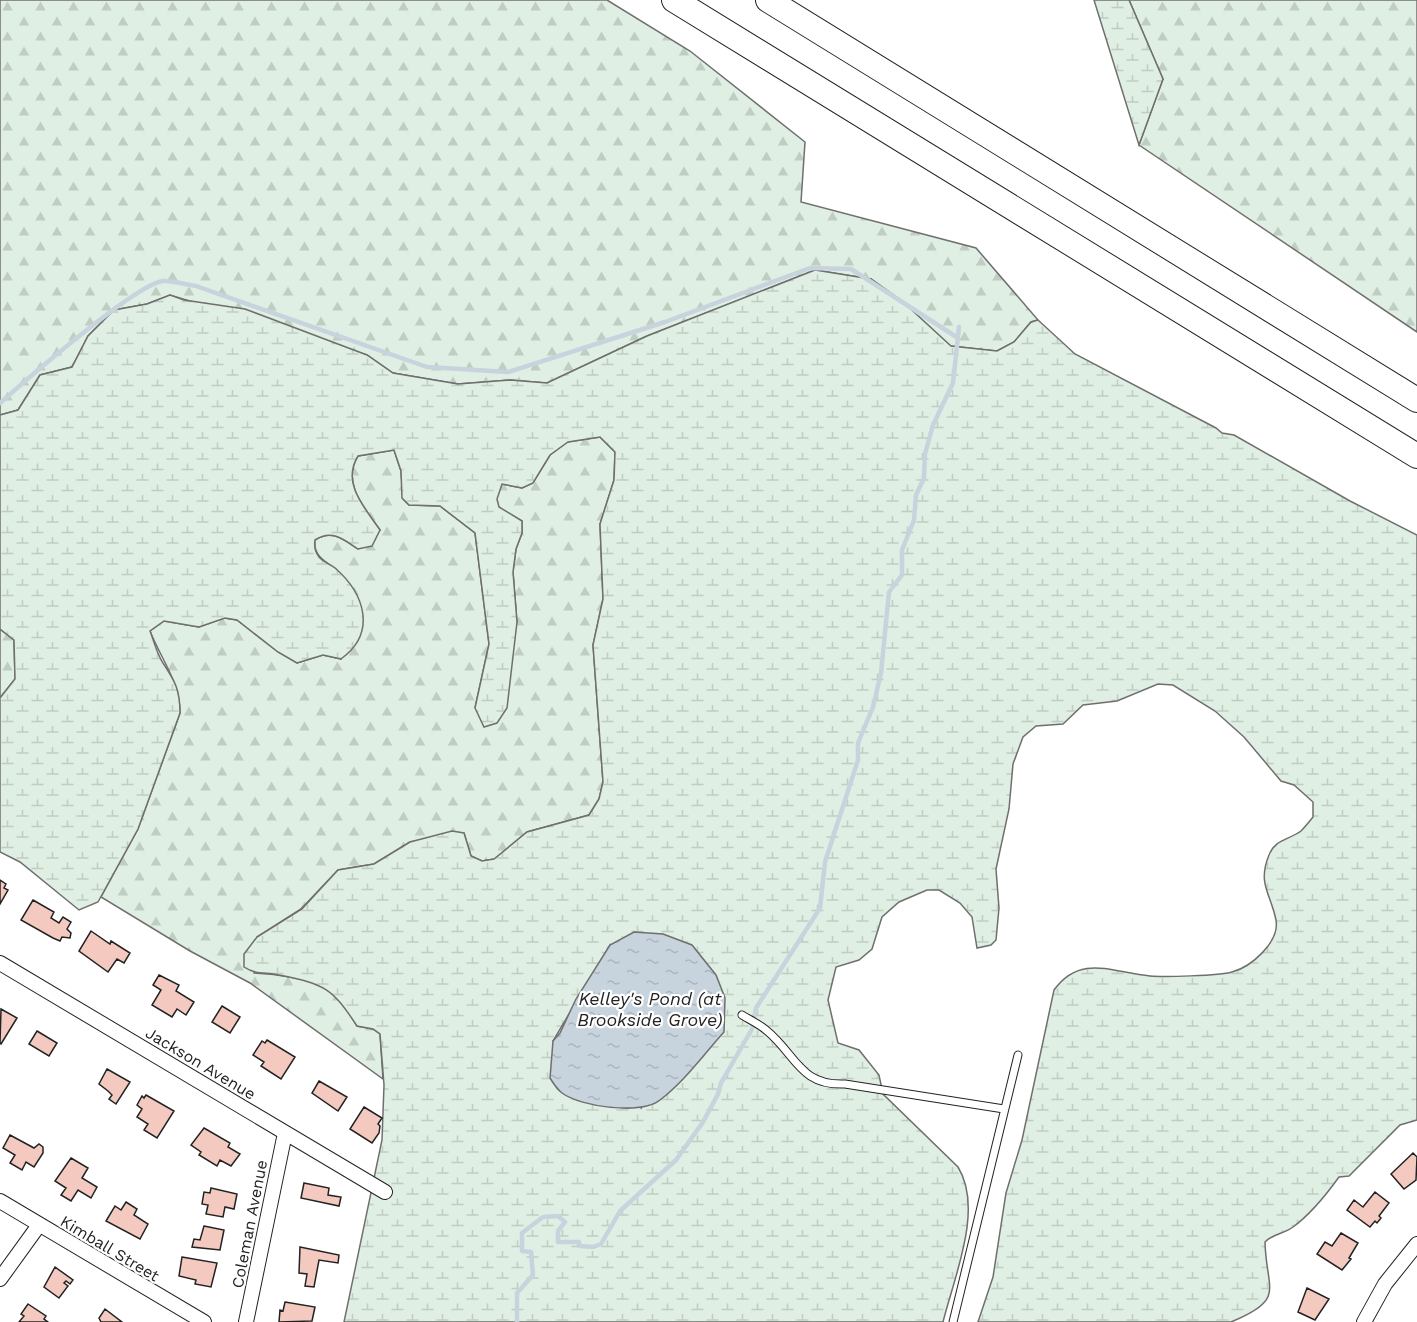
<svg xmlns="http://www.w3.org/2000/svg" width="1417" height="1322" font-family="'Work Sans',sans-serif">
<defs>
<pattern id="forest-firs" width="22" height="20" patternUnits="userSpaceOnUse" patternTransform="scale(1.5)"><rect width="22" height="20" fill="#e0efe3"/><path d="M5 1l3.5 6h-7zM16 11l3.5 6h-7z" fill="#c0cdc2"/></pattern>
<pattern id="wetland-marsh" width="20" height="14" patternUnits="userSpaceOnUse" patternTransform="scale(1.5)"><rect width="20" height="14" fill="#e0efe3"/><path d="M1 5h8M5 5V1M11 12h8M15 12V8" fill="none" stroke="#c0cdc2"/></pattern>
<pattern id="water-ripples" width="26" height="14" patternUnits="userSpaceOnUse" patternTransform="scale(1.5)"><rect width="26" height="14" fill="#c7d3dd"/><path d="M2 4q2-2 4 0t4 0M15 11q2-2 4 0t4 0" fill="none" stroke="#abb5bd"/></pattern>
</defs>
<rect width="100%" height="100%" fill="#fff"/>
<!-- forest -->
<path fill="url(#forest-firs)" stroke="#6f6f6f" stroke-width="1.5" d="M0 0H607L690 51 805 142 801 202 976 248 1038 320 1031 322 1014 342 997 351 950 346 902 301 871 279 815 270 647 336 547 383 510 380 458 384 393 373 367 355 170 295 147 304 114 310 88 336 72 367 40 375 18 410 0 415Z
M1129 0H1417V332L1139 145 1163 79Z
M600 437 615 452 614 480 600 524 603 599 593 645 603 782 599 799 589 815 527 832 495 859 482 861 471 856 464 833 410 842 374 864 338 870 301 909 257 937 254 973C274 974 310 978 328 989 341 996 349 1014 357 1026L373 1029 380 1034 383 1079 250 983 190 951 101 897 138 829 180 713C180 682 161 659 150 631L164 621 199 627 224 618 237 620 278 652 297 663 323 655 341 659 336 569C324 561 313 555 315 540 332 529 343 539 358 549L380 530C365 508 341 483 358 456L394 450 401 471 403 499 409 505 440 506 475 533 489 644 475 708 517 622 513 572 516 549 522 533V521L499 508 496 499 502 484 522 488 533 483 550 455 567 442Z
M0 629 14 640 15 679 0 698Z"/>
<!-- wetland -->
<path fill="url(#wetland-marsh)" stroke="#6f6f6f" stroke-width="1.5" fill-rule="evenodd" d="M1094 0H1129L1163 79 1139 145Z
M815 270 871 279 902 301 951 346 997 351 1014 342 1031 322 1038 320 1075 354 1216 428 1222 433 1234 435 1350 501 1417 535V1120L1400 1125 1349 1176 1339 1177C1326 1195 1311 1214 1293 1227 1284 1234 1274 1233 1265 1242 1266 1290 1287 1299 1231 1322H978L993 1277 1006 1193 1022 1140 1054 990C1081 953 1113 973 1150 976 1163 977 1219 976 1232 972 1251 967 1280 942 1276 920 1271 894 1257 884 1269 855 1275 839 1289 840 1301 831 1305 827 1309 822 1313 817V802L1294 785 1281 781 1244 737 1215 711 1173 685 1158 684 1117 701 1083 705 1063 724 1036 726 1023 737 1013 764 1009 809 996 869 999 908 996 940 991 945 977 948 972 917 960 903 939 890H927L899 902 882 917 872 949 859 960 836 967 828 1000 838 1043 859 1050 879 1075 883 1094 958 1167C984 1209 954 1277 943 1322H344L382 1140 384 1085 380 1034 373 1029 357 1026C332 988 325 984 279 975 266 972 256 975 244 967V954L257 937 302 909 338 870 374 864 410 842 452 831 464 833 471 856 482 861 494 859 527 832 589 815 599 799 603 782 593 645 603 599 600 524 614 480 615 452 600 437 568 442 550 455 533 483 522 488 502 484 497 499 499 507 522 521V533L516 549 513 572 517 622 507 708 497 723 484 727 475 708 489 644 475 533 440 506 409 505 402 498 401 471 394 450 358 456C341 483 365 508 380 530L372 546 358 549C343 539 332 529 315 540 314 546 315 552 319 557 323 562 330 564 335 568 365 594 377 633 341 659L323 655 297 663 278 652 237 620 225 618 199 627 164 621 150 631C154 641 157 654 163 663 175 681 180 690 180 713L138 829 98 902 79 910 20 862 0 852V698L15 679 14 640 0 629V415L18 410 40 375 72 367 88 336 114 310 147 304 170 295 184 300 245 309 367 355 393 373 458 384 510 380 547 383 647 336ZM610 945 641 1108 553 1041Z"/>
<!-- water -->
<path fill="url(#water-ripples)" stroke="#6f6f6f" stroke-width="1.5" d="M634 932 663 934 692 945 716 975 725 998 724 1032C704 1054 684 1082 660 1100 641 1115 581 1107 562 1093 557 1089 553 1083 550 1078L553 1041 560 1033 576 999 610 945Z"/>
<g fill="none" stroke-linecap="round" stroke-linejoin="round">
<!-- stream -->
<path stroke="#c7d3dd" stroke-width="4.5" d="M0 403C26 380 136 284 163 281 173 280 186 285 196 286L427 367 508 372 665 322 810 268 851 269 958 338
M517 1322V1293L533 1275 531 1252 522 1251V1233L543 1217 558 1216 565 1222 558 1231V1242H579L580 1246 593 1247 601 1244 620 1211 676 1160 703 1122 718 1094 721 1083 752 1029 756 1008 820 908 825 862 858 760V743L873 707 881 673 889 592 902 575V550L914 520 916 495 924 478 925 454 933 425 953 383 959 327"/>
</g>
<!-- building -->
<path fill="#f3c9c0" stroke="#222" stroke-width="1.5" d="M0 880 6 884 4 888 8 890 0 904Z
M33 900 54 912 51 918 59 923 63 917 71 922 67 929 71 933 70 938 62 937 60 941 53 938 21 920Z
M91 931 110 944 111 941 130 953 124 963 117 959 108 972 79 951Z
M159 975 179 985 176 991 194 1002 186 1015 177 1009 172 1017 152 1005 161 990 153 985Z
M222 1006 240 1017 230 1033 212 1022Z
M1 1009 17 1018 1 1044 0 1043Z
M37 1031 57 1043 49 1056 29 1044Z
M267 1040 295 1057 281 1079 261 1066 264 1062 253 1055 262 1041 265 1043Z
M107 1069 130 1082 116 1104 109 1099 112 1095 108 1091 99 1084Z
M319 1081 347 1097 338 1111 312 1093Z
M146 1095 174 1111 157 1138 144 1130 148 1124 137 1117 142 1109 137 1105 142 1096 144 1098Z
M364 1107 382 1118 378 1124 380 1126 379 1133 372 1143 350 1129Z
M204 1128 230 1143 228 1147 240 1154 231 1166 220 1160 217 1166 199 1155 201 1152 191 1145Z
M10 1135 34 1148 39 1144 43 1147V1153L34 1167 26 1162 22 1170 10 1163 15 1155 3 1148Z
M1413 1153 1417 1157 1416 1180 1404 1189 1391 1174Z
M71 1158 88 1168 82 1178 97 1187 91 1198 78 1190 71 1201 61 1195 66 1188 55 1181Z
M304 1183 329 1188 328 1195 341 1197 339 1206 301 1198Z
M211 1188 237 1194 234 1209 225 1207 223 1217 206 1214 208 1205 202 1204 204 1192 210 1193Z
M1375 1192 1389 1203 1379 1216 1381 1218 1377 1223 1375 1221 1370 1227 1347 1210 1354 1200 1363 1207Z
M126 1202 137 1209 134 1215 148 1224 140 1239 106 1221 115 1206 121 1210Z
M204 1226 224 1230 220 1250 192 1247 194 1239 200 1240Z
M1341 1233 1358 1243 1349 1258 1351 1259 1342 1270 1317 1254 1325 1242 1332 1246Z
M300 1247 339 1255 338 1263 319 1260 314 1287 305 1286 307 1274 299 1273Z
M182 1257 217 1263 211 1287 195 1284 196 1280 179 1276Z
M55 1267 73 1280 70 1284 66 1281 64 1283 68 1286 59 1298 44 1287Z
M1307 1288 1329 1299 1315 1320 1298 1312Z
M285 1302 315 1307 312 1321 279 1322 280 1310 283 1311Z
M28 1304 46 1316 44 1319 48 1322H19L24 1316 21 1314Z
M105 1309 122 1322H101L99 1318Z"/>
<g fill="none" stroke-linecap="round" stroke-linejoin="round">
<!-- lane casing -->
<g stroke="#222" stroke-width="9">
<path id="lane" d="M742 1015C750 1020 759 1024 766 1030 796 1054 799 1086 845 1084L1004 1109
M953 1322 1018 1055"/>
</g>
<!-- street casing -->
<g stroke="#222" stroke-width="16">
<path id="street" d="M0 963 385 1192
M0 1201 204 1322
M0 1279 39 1225
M246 1322 285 1133
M1364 1322 1385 1284 1417 1244"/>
</g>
<!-- highway casing -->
<g stroke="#222" stroke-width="26">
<path id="highway" d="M674 0 1417 456
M768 0 1417 400"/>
</g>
<!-- lane -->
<use href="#lane" stroke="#fff" stroke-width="7"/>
<!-- street -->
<use href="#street" stroke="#fff" stroke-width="14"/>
<!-- highway -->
<use href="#highway" stroke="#fff" stroke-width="24"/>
</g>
<g text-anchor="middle" stroke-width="4.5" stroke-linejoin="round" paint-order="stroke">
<!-- street labels -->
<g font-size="16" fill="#222" stroke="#fff">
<text transform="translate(201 1063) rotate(31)" y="6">Jackson Avenue</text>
<text transform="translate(249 1224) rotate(-79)" y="6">Coleman Avenue</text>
<text transform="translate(110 1248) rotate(31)" y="6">Kimball Street</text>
</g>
<!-- water labels -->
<g font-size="18" font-style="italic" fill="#222" stroke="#fff">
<text x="650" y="1005">Kelley's Pond (at<tspan x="650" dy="21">Brookside Grove)</tspan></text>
</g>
</g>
</svg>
